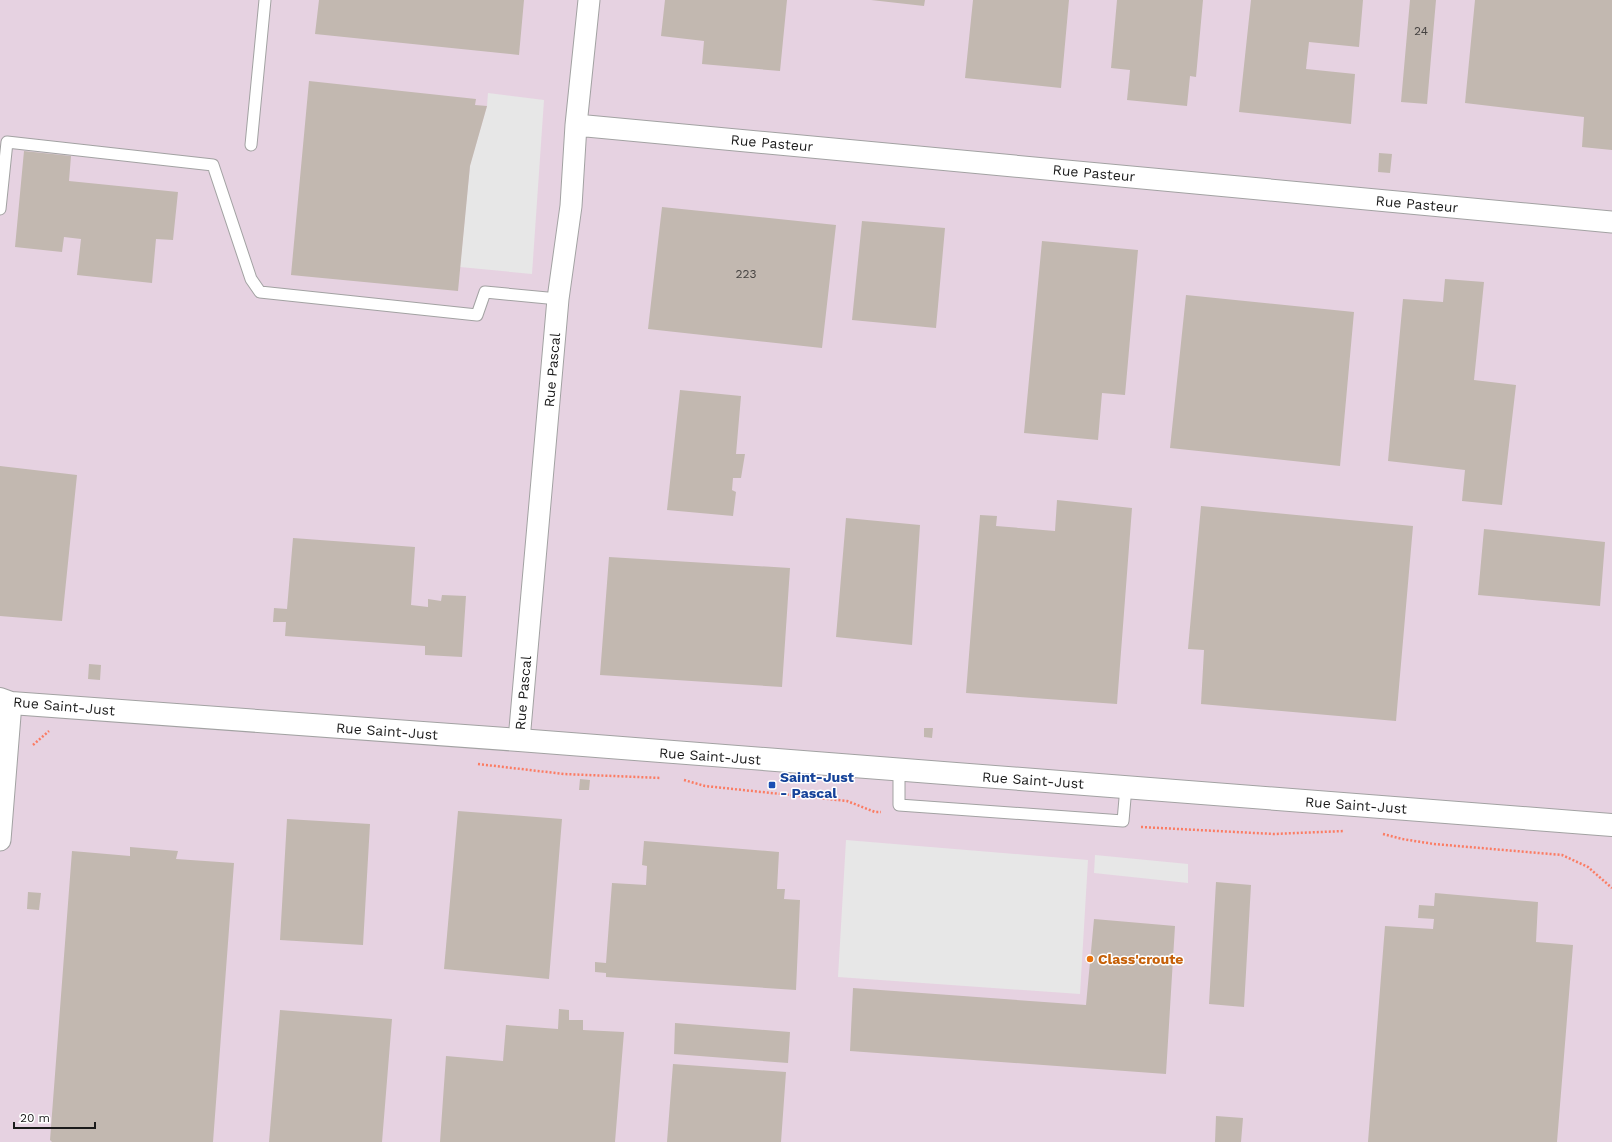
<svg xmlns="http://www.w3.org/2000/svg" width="1612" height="1142" font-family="'Work Sans',sans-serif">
<rect width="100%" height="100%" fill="#edeae0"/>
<!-- industrial -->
<path fill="#e6d2e1" d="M0 0H1612V1142H0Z"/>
<!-- parking -->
<path fill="#e7e7e7" d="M488 93 544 100 532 274 460 267 470 165 487 106Z
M846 840 1088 860 1080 994 838 977Z
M1095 855 1188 864V883L1094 873Z"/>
<!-- building -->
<path fill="#c2b8b0" d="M319 0H524L519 55 315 34Z
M665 0H787L780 71 702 64 704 41 661 36Z
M871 0H925L924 6Z
M973 0H1069L1061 88 965 78Z
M1117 0H1203L1196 77 1190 76 1187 106 1127 100 1130 70 1111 68Z
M1251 0H1363L1359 47 1309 42 1306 69 1355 74 1351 124 1239 112Z
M1410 0H1436L1427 104 1401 102Z
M1475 0H1612V150L1582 147 1584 117 1465 103Z
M309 81 476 99 475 105 487 106 470 166 458 291 291 275Z
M24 151 71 156 69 181 178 192 173 240 156 239 152 283 77 275 81 239 64 237 62 252 15 247Z
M1379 153 1392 154 1390 173 1378 172Z
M662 207 836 225 822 348 648 329Z
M862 221 945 228 936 328 852 320Z
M1042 241 1138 250 1125 395 1102 393 1098 440 1024 433Z
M1445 279 1484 282 1474 380 1516 385 1502 505 1462 501 1465 470 1388 461 1403 299 1443 302Z
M1186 295 1354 312 1340 466 1170 448Z
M680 390 741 396 736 454H745L741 478H733L732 490 736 492 733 516 667 510Z
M0 466 77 475 62 621 0 616Z
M1057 500 1132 508 1117 704 966 693 980 515 997 516 996 526 1055 531Z
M1201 506 1413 526 1396 721 1201 704 1204 650 1188 649Z
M846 518 920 525 912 645 836 637Z
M1484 529 1605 542 1600 606 1478 595Z
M293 538 415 547 411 605 428 607V599L441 601 442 595 466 596 462 657 425 655V646L285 636 286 622H273L274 608 287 609Z
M609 557 790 568 782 687 600 675Z
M89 664 101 665 100 680 88 679Z
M924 728H933L932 738 924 737Z
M580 779 590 780 589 790H579Z
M458 811 562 819 549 979 444 969Z
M287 819 370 824 363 945 280 940Z
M644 841 779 852 777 889H785L784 899 800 900 796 990 606 977V973L595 972V962L606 963 612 883 646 885 647 866 642 865Z
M130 847 178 851 176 859 234 863 213 1142H52L50 1140 72 851 130 856Z
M1216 882 1251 885 1244 1007 1209 1004Z
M28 892 41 893 39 910 27 909Z
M1435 893 1538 902 1536 942 1573 945 1557 1142H1368L1385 926 1433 929 1434 919 1418 918 1419 905 1434 906Z
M1094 919 1175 926 1166 1074 850 1051 853 988 1086 1005Z
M559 1009 569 1010V1020H583V1030L624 1032 615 1142H440L446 1056 503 1061 506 1025 558 1029Z
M280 1010 392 1019 382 1142H269Z
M675 1023 790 1032 788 1063 674 1054Z
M673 1064 786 1072 781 1142H667Z
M1216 1116 1243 1118 1241 1142H1215Z"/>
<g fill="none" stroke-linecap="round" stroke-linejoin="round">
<!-- service casing -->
<g stroke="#a2a2a2" stroke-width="13">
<path id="service" d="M251 145 265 0
M0 209 7 142 213 165 251 279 260 292 477 315 485 292 558 299
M899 770V805L1123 821 1126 787"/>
</g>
<!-- minor casing -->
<g stroke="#a2a2a2" stroke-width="23">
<path id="minor" d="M576 125 1612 222
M519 740 558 299 571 206 576 125 589 0
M0 840 11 703"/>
</g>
<!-- tertiary casing -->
<g stroke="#a2a2a2" stroke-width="24">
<path id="tertiary" d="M0 699 11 703 519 740 1612 825"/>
</g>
<!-- path -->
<path stroke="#fb7c63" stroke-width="2.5" stroke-dasharray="2 2" stroke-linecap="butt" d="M33 745 49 731
M478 764 564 774 661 778
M684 780 705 786 847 801 875 812H881
M1141 827 1274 834 1344 831
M1383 834 1402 839 1434 844 1562 855 1588 867 1612 888"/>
<!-- service -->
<use href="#service" stroke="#fff" stroke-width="11"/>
<!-- minor -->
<use href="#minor" stroke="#fff" stroke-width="21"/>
<!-- tertiary -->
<use href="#tertiary" stroke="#fff" stroke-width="22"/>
</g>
<!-- markers -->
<rect fill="#1a4fb4" stroke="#fff" stroke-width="1.5" x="768" y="781" width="8" height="8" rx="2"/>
<circle fill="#e8710a" stroke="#fff" stroke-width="1.5" cx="1090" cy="959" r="4"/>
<g text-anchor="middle" stroke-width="3" stroke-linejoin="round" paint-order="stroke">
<!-- number labels -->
<g font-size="12" fill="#454240">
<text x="1421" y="35">24</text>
<text x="746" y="278">223</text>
</g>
<!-- street labels -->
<g font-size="14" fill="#1b1b1b" stroke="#fff">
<text transform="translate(772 143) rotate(5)" y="5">Rue Pasteur</text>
<text transform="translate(1094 173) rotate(5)" y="5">Rue Pasteur</text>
<text transform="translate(1417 204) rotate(5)" y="5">Rue Pasteur</text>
<text transform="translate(552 370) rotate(-85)" y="5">Rue Pascal</text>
<text transform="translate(523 693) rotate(-85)" y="5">Rue Pascal</text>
<text transform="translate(64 706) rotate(5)" y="5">Rue Saint-Just</text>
<text transform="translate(387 731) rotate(4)" y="5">Rue Saint-Just</text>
<text transform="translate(710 756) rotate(4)" y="5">Rue Saint-Just</text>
<text transform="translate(1033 780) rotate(4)" y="5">Rue Saint-Just</text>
<text transform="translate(1356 805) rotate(4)" y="5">Rue Saint-Just</text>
</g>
<!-- transit labels -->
<g font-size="14" font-weight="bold" fill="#164399" stroke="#fff" text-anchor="start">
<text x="780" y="782">Saint-Just<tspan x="780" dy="16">- Pascal</tspan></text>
</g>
<!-- food labels -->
<g font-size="14" font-weight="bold" fill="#c56008" stroke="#fff" text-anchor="start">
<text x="1098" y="964">Class'croute</text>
</g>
</g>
<!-- scale -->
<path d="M14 1122v6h81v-6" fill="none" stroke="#1b1b1b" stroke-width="2"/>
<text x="20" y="1122" font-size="12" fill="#1b1b1b" stroke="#ffffff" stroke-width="3" paint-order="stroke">20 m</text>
</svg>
